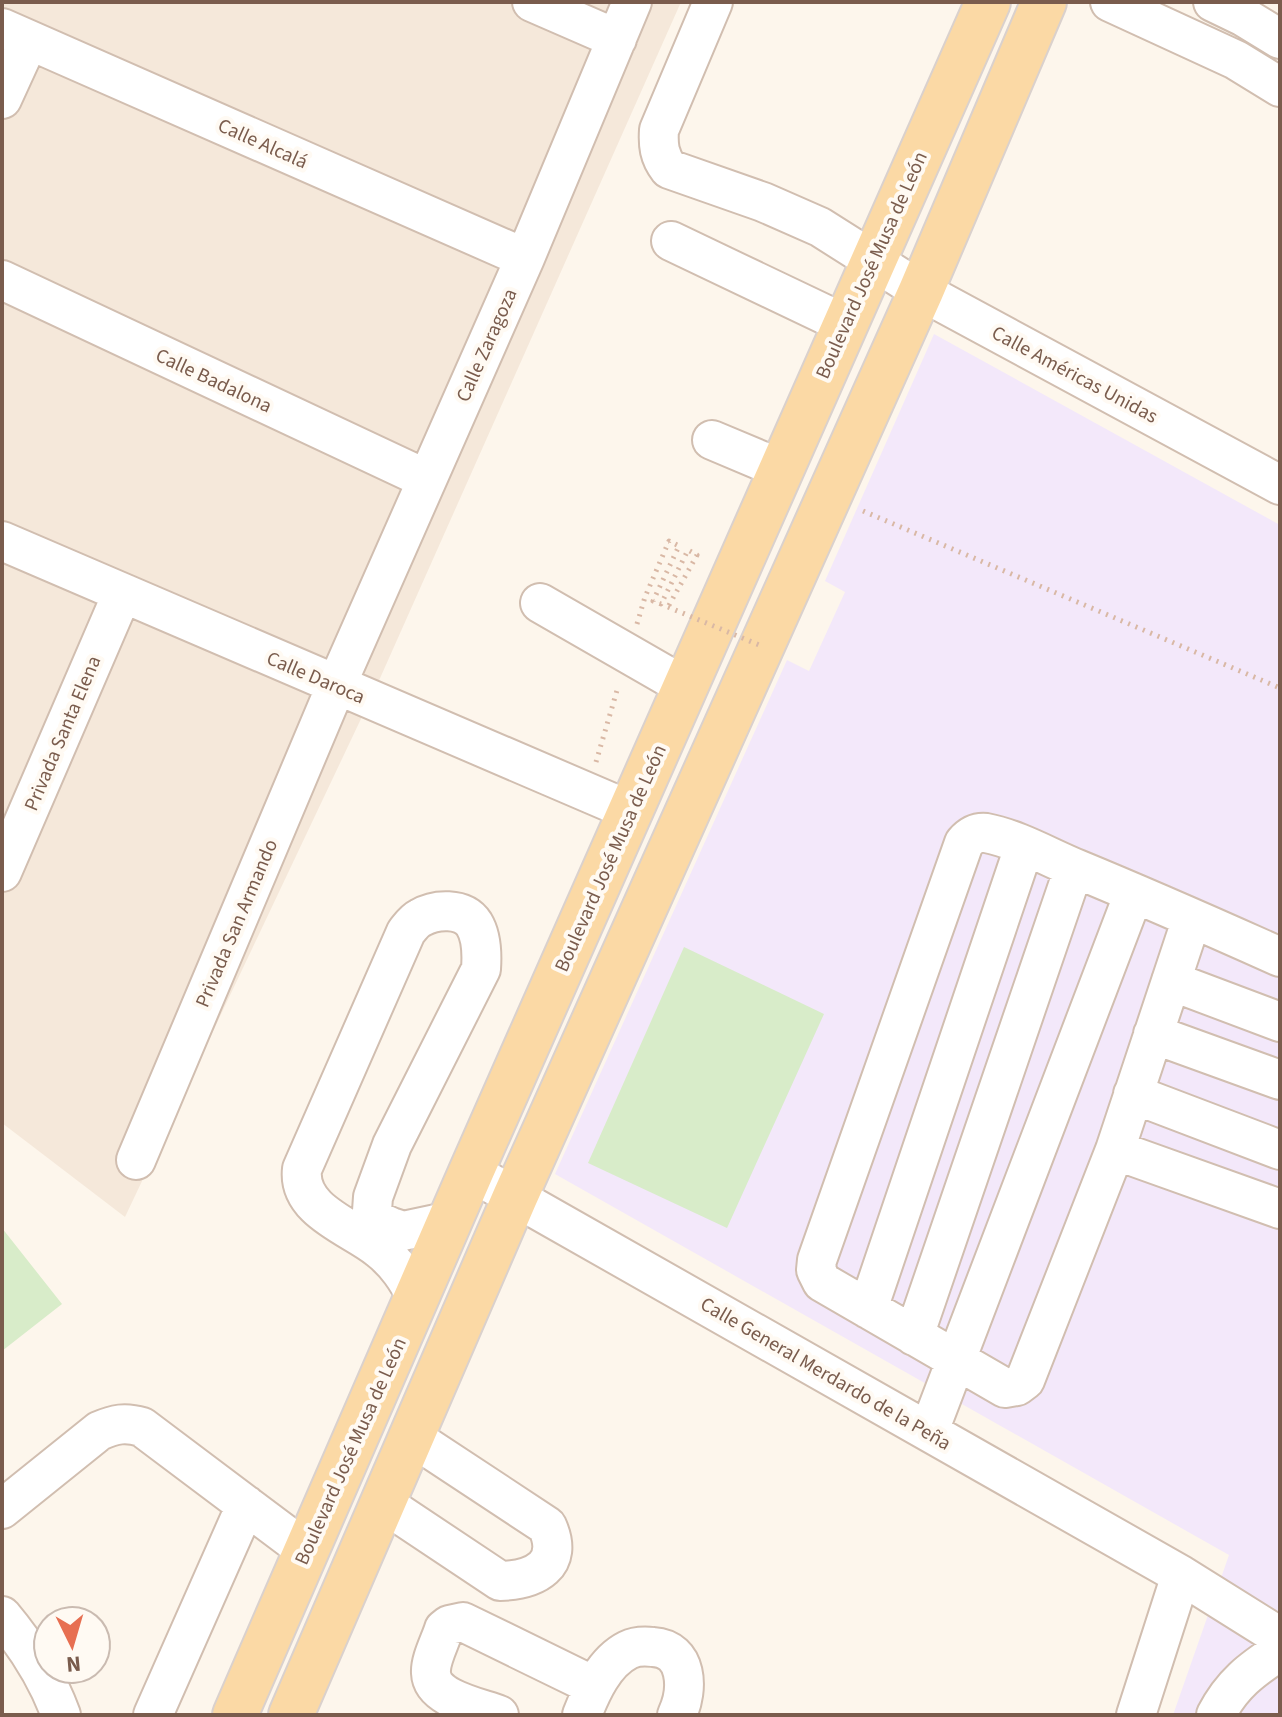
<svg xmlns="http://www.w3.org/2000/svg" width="1282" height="1717" font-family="'Source Sans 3',sans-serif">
<rect width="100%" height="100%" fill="#fdf6ec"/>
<!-- residential -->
<path fill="#f5e8da" d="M2 2H681L377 685 125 1217 2 1123Z"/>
<!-- education -->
<path fill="#f3e8fa" d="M934 334 1280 525V1715H1173L1229 1555 555 1174 787 660 809 671 845 592 825 581Z"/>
<!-- green -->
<path fill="#d8ecc9" d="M684 947 824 1014 727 1228 588 1163Z
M2 1228 62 1304 2 1351Z"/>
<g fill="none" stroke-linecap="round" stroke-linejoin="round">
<!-- minor casing -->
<g stroke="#d1beb0" stroke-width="42">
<path id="minor" d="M532 2 617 39
M713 2 659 130C658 145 659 156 669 169L763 202 820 227 921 291 1280 485
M1110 2 1236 60 1280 87
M1213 2 1244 17 1280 39
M2 28 525 258
M2 99 29 40
M671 241 845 324
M2 280 426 479
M712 440 781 469
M2 541 631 811
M540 603 686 687
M2 872 122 594
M1192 918 1115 1150 1025 1380 1017 1386 1005 1388 822 1282 816 1270 817 1260 964 843C970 836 976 832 986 833 1017 839 1048 857 1077 869 1145 897 1213 927 1280 957
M1171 981 1280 1022
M1153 1034 1280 1080
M1133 1094 1280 1150
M1115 1150 1280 1209
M136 1160 336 686 525 258 632 2
M471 1172 1181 1575 1280 1637
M417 1298C407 1279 397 1263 379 1249 352 1227 297 1211 302 1169L406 932C410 927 414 921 420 918 435 909 463 907 474 924 482 937 482 955 481 969L392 1145 373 1197 372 1211 378 1221 391 1227 403 1231 450 1221
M868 1309 1024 847
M914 1336 1074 868
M929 1431 1134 893
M383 1503 500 1581C535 1580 565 1565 547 1526L412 1437
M2 1509 99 1431C115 1424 125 1422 142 1427L307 1551
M2 1616C28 1647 47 1677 61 1715
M153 1715 246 1505
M499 1715C478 1707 432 1699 431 1673 430 1660 440 1642 444 1629L449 1625 463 1622 594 1686
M582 1715C591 1692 604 1662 628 1650 636 1646 644 1646 653 1647 688 1649 689 1689 677 1715
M1136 1715 1181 1575
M1216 1715C1232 1684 1251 1670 1280 1651"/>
</g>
<!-- major casing -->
<g stroke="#dad1cd" stroke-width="48">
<path id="major" d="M235 1715 471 1172 988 2
M291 1715 515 1197 921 291 1044 2"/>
</g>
<!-- path -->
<path stroke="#d9b8a5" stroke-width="5" stroke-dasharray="2 6" stroke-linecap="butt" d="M863 511 1280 688
M637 624 645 597 669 541 679 546 653 601 661 604 688 550 697 555 668 607
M596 762 618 687"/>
<!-- minor -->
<use href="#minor" stroke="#fff" stroke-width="38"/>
<!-- major -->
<use href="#major" stroke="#fbd9a5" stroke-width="44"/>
<!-- path-bridge -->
<path stroke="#d9b8a5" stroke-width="5" stroke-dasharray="2 6" stroke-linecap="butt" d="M668 607 764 647"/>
</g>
<g text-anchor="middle" stroke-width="8" stroke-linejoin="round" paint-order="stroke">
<!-- street labels -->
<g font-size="20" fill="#7a5c4d" stroke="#fffaf3">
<text transform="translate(263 143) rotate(24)" y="7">Calle Alcalá</text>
<text transform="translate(871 265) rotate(-66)" y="7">Boulevard José Musa de León</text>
<text transform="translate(486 345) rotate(-66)" y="7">Calle Zaragoza</text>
<text transform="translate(1075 374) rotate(28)" y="7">Calle Américas Unidas</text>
<text transform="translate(214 380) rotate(25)" y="7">Calle Badalona</text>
<text transform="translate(316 677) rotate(23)" y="7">Calle Daroca</text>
<text transform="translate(62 733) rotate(-67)" y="7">Privada Santa Elena</text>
<text transform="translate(610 858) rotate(-66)" y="7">Boulevard José Musa de León</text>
<text transform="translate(236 923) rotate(-67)" y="7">Privada San Armando</text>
<text transform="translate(826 1373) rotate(30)" y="7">Calle General Merdardo de la Peña</text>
<text transform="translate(350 1451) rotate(-66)" y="7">Boulevard José Musa de León</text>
</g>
</g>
<!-- border -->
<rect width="1282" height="1717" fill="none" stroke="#7a5c4d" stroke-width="8"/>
<!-- north arrow -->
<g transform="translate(72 1645) rotate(175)"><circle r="38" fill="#fffaf3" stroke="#cabbb1" stroke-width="2"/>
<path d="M0-6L14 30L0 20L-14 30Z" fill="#e76f51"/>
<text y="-12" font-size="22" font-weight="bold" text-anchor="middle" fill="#7a5c4d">N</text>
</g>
</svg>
